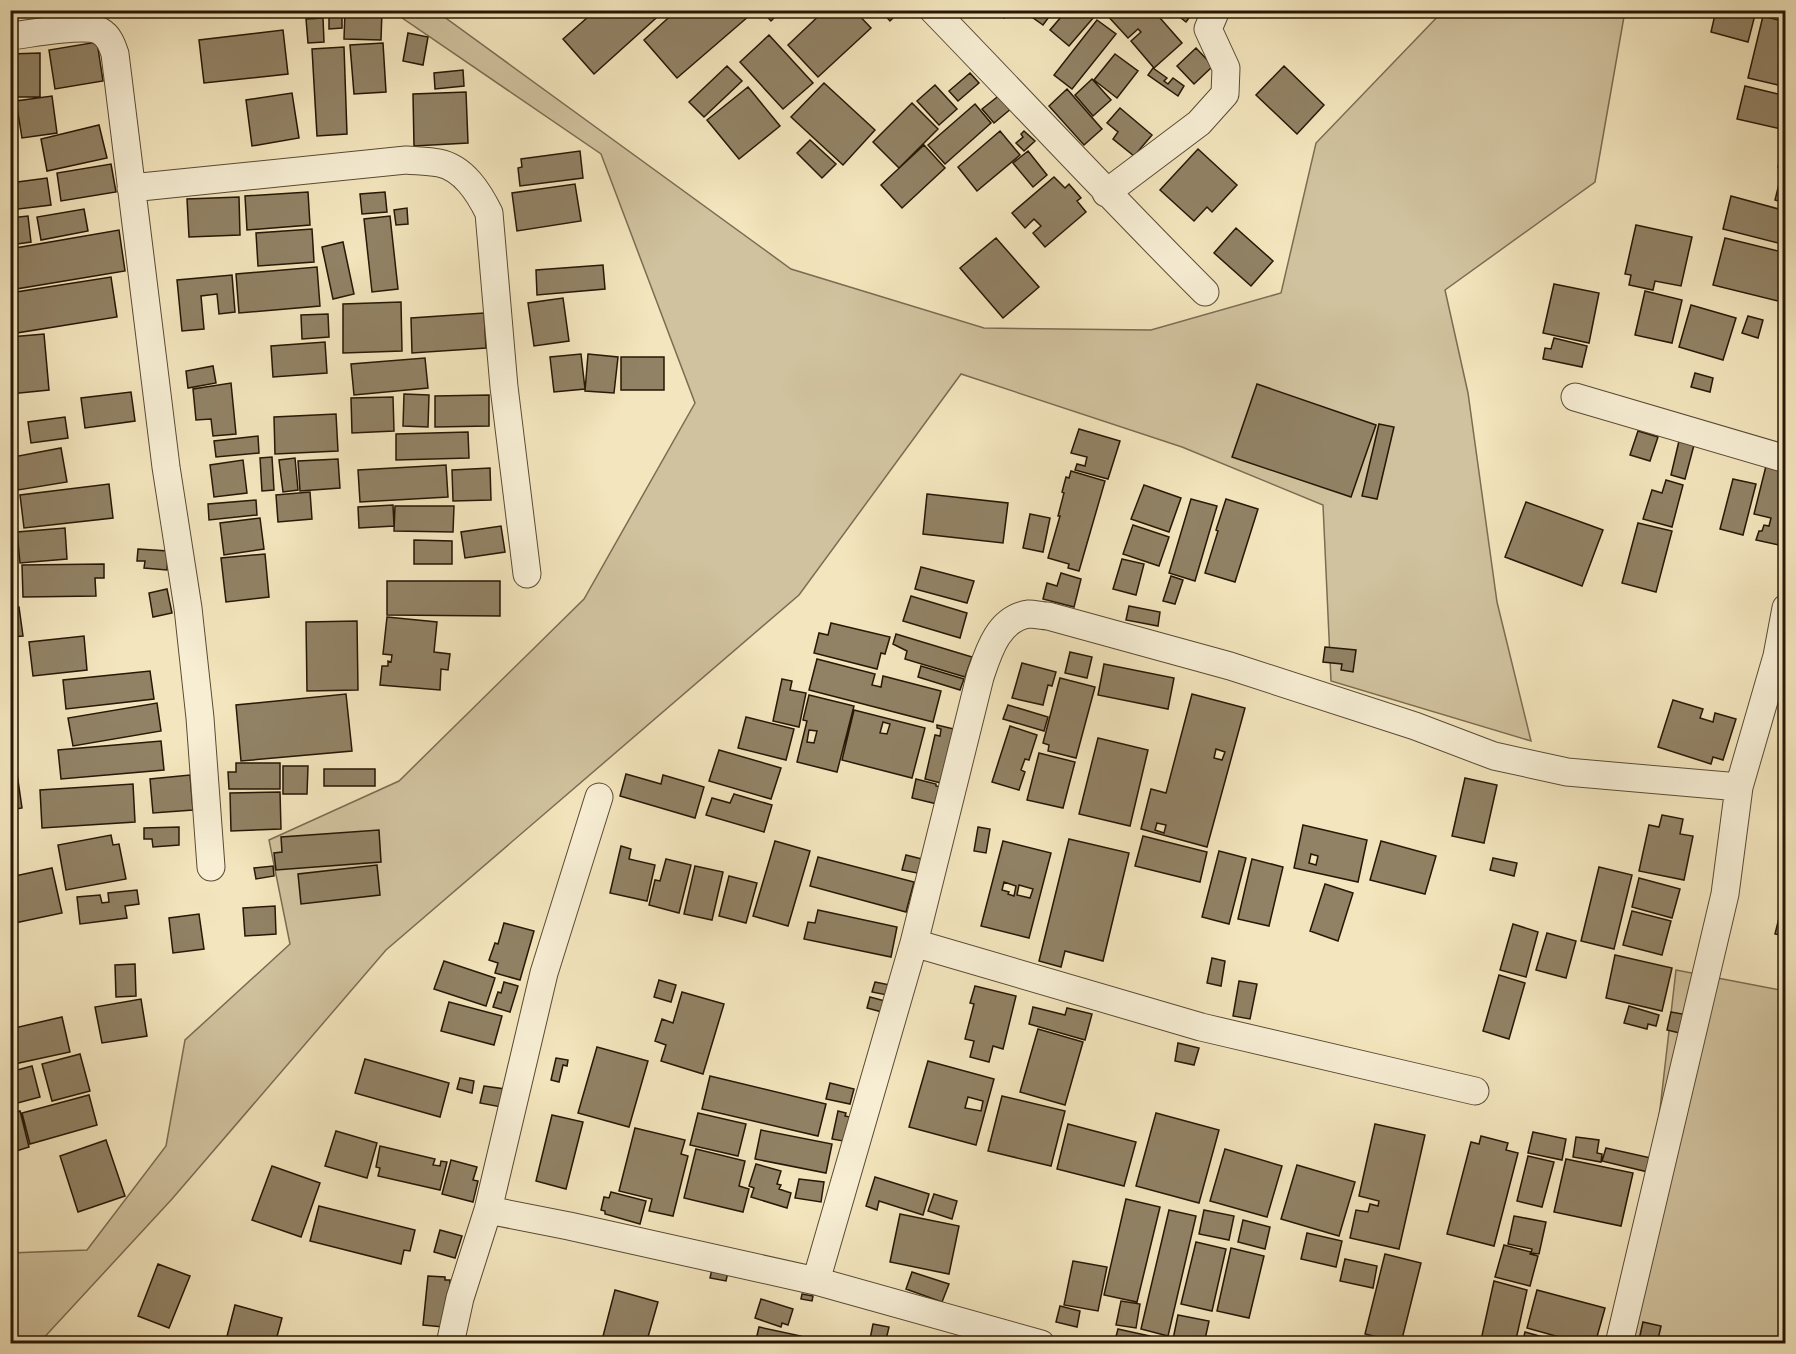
<svg xmlns="http://www.w3.org/2000/svg" width="1796" height="1354" font-family="'IM FELL English',serif">
<rect width="100%" height="100%" fill="#f3e5bd"/>
<filter id="stains"><feTurbulence type="fractalNoise" baseFrequency=".00333" numOctaves="4"/><feColorMatrix values="0 0 0 0 .2 0 0 0 0 .09 0 0 0 0 .02 0 0 0 .5 -.17"/></filter>
<radialGradient id="worn" r=".72"><stop offset=".6" stop-color="#630" stop-opacity="0"/><stop offset="1" stop-color="#630" stop-opacity=".3"/></radialGradient>
<!-- green -->
<path fill="#d0c29e" stroke="#7c6c52" stroke-width="1.5" d="M392 11H436L791 269 984 328 1151 330 1281 293 1316 143 1443 11H1625L1595 182 1445 290 1468 393 1497 602 1531 741 1331 681 1323 505 1182 447 961 374 799 595 386 950 172 1199 39 1343H11L10 1253 87 1250 166 1146 185 1040 290 944 269 840 399 781 584 599 695 403 601 154Z
M1676 970 1785 991V1343L1633 1344Z"/>
<!-- building -->
<path fill="#918265" stroke="#271705" stroke-width="1.5" fill-rule="evenodd" d="M177 10H232L177 17Z
M329 10H342V28L329 29Z
M345 10 382 11 381 40 344 39Z
M596 10H665L594 74 563 39Z
M677 10H744L749 16 677 78 644 40Z
M761 10H782L771 21Z
M825 10H854L871 28 818 77 788 45Z
M880 10H901L890 21Z
M994 10H1010L1004 18Z
M1022 10H1054L1043 25Z
M1067 10H1100L1069 46 1050 30Z
M1108 10H1153L1182 43 1154 68 1131 41 1141 32 1138 29 1128 38 1105 13Z
M1171 10H1195L1186 22Z
M1716 10 1756 11 1748 42 1711 32Z
M1763 16 1786 22V87L1748 78Z
M323 18 324 42 308 43 306 19Z
M1097 20 1116 34 1072 89 1054 75Z
M283 30 288 74 204 83 199 40Z
M408 33 428 37 423 65 403 61Z
M769 35 813 83 783 109 740 62Z
M97 42 103 81 55 89 49 50Z
M383 43 386 92 354 94 350 45Z
M344 47 347 134 317 136 312 49Z
M1196 48 1213 66 1194 84 1177 66Z
M40 53V97H10V54Z
M1115 54 1138 71 1117 98 1094 80Z
M727 66 742 81 704 117 689 102Z
M1284 66 1324 105 1297 134 1256 95Z
M1153 68 1167 78 1164 81 1168 84 1173 78 1184 86 1178 96 1148 75Z
M463 70 464 86 435 89 434 73Z
M970 73 979 83 958 101 949 91Z
M1092 79 1111 100 1093 116 1075 95Z
M824 83 875 130 843 165 791 117Z
M935 85 957 109 939 125 917 101Z
M1745 86 1786 96V130L1737 119Z
M748 87 780 126 739 159 707 120Z
M1067 89 1102 129 1084 145 1049 106Z
M466 92 468 143 414 146 413 94Z
M292 93 299 138 252 146 246 100Z
M1001 94 1012 108 994 123 982 109Z
M52 96 57 133 22 138 16 101Z
M912 103 938 129 899 168 873 142Z
M975 104 991 123 945 164 928 145Z
M1120 108 1152 135 1134 156 1113 139 1118 132 1107 123Z
M99 125 107 158 47 171 41 139Z
M1000 131 1020 155 977 191 958 167Z
M1024 131 1035 141 1024 151 1016 143 1023 137 1021 134Z
M1786 138V169L1778 167Z
M810 140 836 164 822 178 797 153Z
M924 145 945 168 902 208 881 185Z
M1198 149 1237 185 1212 212 1207 207 1194 221 1160 190Z
M580 151 583 178 520 186 518 168 522 167 521 159Z
M1028 151 1047 175 1033 187 1013 163Z
M111 164 116 192 61 201 57 173Z
M1781 176 1786 177V203L1775 200Z
M1054 177 1065 188 1069 184 1081 198 1077 201 1086 212 1045 247 1033 233 1041 226 1034 219 1025 228 1012 213Z
M47 178 51 205 10 210V183Z
M575 184 581 221 517 231 512 193Z
M308 192 310 225 247 230 245 196Z
M385 192 387 212 362 214 360 194Z
M1731 196 1786 211V232L1782 244 1723 229Z
M239 197 240 235 189 237 187 199Z
M407 208 408 224 396 225 394 210Z
M84 209 88 231 41 240 37 217Z
M28 216 31 242 10 245V218Z
M390 216 398 289 372 292 364 219Z
M1636 225 1692 237 1681 286 1655 281 1653 290 1629 285 1631 275 1625 274Z
M1236 228 1273 261 1251 286 1214 253Z
M312 229 314 262 258 266 256 233Z
M119 230 125 271 10 290V249Z
M996 238 1039 287 1003 318 960 268Z
M1725 238 1786 253V303L1713 285Z
M343 242 354 294 333 299 322 247Z
M603 265 605 289 537 295 536 270Z
M317 267 320 306 239 313 236 274Z
M232 275 235 312 219 314 217 294 201 296 204 329 182 331 177 280Z
M111 277 117 317 10 334V293Z
M1554 284 1599 293 1589 343 1543 333Z
M1645 291 1682 300 1672 343 1635 335Z
M563 298 569 341 534 346 528 303Z
M401 302 402 351 343 353V304Z
M1691 305 1736 318 1723 360 1679 347Z
M484 313 486 348 412 353 411 318Z
M328 314 329 337 302 339 301 315Z
M1748 316 1763 320 1758 338 1742 333Z
M44 334 49 390 10 394V337Z
M1554 338 1587 346 1582 367 1543 359 1545 348 1551 349Z
M325 342 327 373 273 377 271 346Z
M581 354 585 389 554 392 550 357Z
M588 354 618 357 614 393 585 391Z
M621 357H664V390H621Z
M425 358 428 388 354 395 351 364Z
M213 366 216 383 188 388 186 371Z
M1695 373 1713 378 1710 392 1691 387Z
M231 383 236 434 213 436 211 419 196 420 193 389Z
M1257 384 1376 425 1351 497 1232 457Z
M131 392 135 421 85 428 81 398Z
M404 394 429 395 428 427 403 426Z
M489 395V426L435 427V396Z
M393 397 394 431 352 433 351 398Z
M336 414 338 451 275 454 274 417Z
M65 417 68 438 31 443 28 422Z
M1379 424 1394 427 1377 499 1362 496Z
M1079 429 1120 441 1108 479 1075 470 1077 464 1085 466 1087 457 1071 453Z
M1638 431 1658 437 1650 461 1630 455Z
M468 432 469 458 396 460V434Z
M258 436 259 453 216 457 214 441Z
M1679 441 1694 445 1685 479 1671 475Z
M61 448 67 482 18 490 13 457Z
M272 457 274 490 262 491 260 458Z
M295 458 298 490 283 492 279 460Z
M338 459 340 488 300 491 298 461Z
M243 460 247 493 214 497 210 465Z
M446 465 448 497 360 502 358 470Z
M1766 466 1786 471V538L1783 546 1756 540 1759 531H1762L1764 525 1769 526 1771 518 1754 514Z
M490 468 491 500 453 501 452 470Z
M1071 471 1105 481 1079 571 1068 568 1069 564 1048 558 1060 516H1058L1064 493 1062 492 1066 477 1069 478Z
M1733 479 1756 484 1743 535 1720 529Z
M1666 480 1683 485 1672 527 1643 519 1652 490 1662 493Z
M109 484 113 518 24 528 20 495Z
M1144 485 1181 498 1169 532 1131 519Z
M310 492 312 519 278 522 276 495Z
M927 494 1008 503 1003 543 923 534Z
M1191 499 1217 506 1195 581 1169 573Z
M1226 499 1258 509 1235 582 1205 573 1218 531 1216 530Z
M256 500 257 515 209 520 208 504Z
M1526 502 1603 530 1582 586 1505 557Z
M393 505 394 526 359 528 358 507Z
M395 506H454L453 532 394 531Z
M1030 514 1050 518 1043 552 1023 548Z
M260 518 264 549 224 555 220 523Z
M1638 523 1672 531 1656 592 1622 583Z
M1133 525 1169 537 1159 566 1123 554Z
M501 526 505 552 465 558 461 532Z
M65 528 67 559 20 563 17 532Z
M414 540 452 541V564H414Z
M138 549 168 551 167 570 144 568 145 561H137Z
M265 554 269 597 226 602 221 558Z
M1122 559 1144 564 1136 595 1113 589Z
M104 564V578H95L96 596 23 597 22 565Z
M921 567 974 581 967 603 915 589Z
M10 571H13L17 602 10 603Z
M1061 573 1081 579 1074 607 1043 599 1047 583 1057 586Z
M1171 576 1183 580 1175 604 1163 601Z
M387 581H500V616L387 615Z
M167 589 172 613 153 617 149 593Z
M911 596 967 613 960 638 903 621Z
M1129 606 1160 612 1158 626 1126 620Z
M19 607 23 636 10 637V608Z
M387 617 437 622 434 652 450 654 448 670 441 669 440 690 380 685 382 666H388V661L391 662 392 655 383 654Z
M357 621 358 690 307 691 306 622Z
M831 623 890 637 885 654 881 653 877 669 814 653 819 633 828 635Z
M896 634 972 657 965 677 905 659 907 651 893 644Z
M84 636 87 670 33 676 29 642Z
M10 642H13L14 676H10Z
M1325 647 1356 650 1353 672 1341 670 1342 664 1323 662Z
M1070 652 1092 657 1087 678 1065 673Z
M817 659 875 674 872 685 881 687 883 676 941 691 933 722 809 690Z
M1022 663 1056 672 1052 686 1048 685 1043 705 1012 698Z
M1104 664 1174 678 1168 709 1098 695Z
M921 666 964 679 960 690 918 677Z
M150 671 154 699 66 709 63 680Z
M1060 678 1095 687 1076 758 1048 751 1049 745 1043 743Z
M782 679 792 681 790 690 806 693 799 727 773 721Z
M346 694 352 751 241 761 236 705Z
M1192 694 1245 708 1207 847 1141 829 1151 789 1166 793ZM1216 749 1225 752 1222 760 1214 758ZM1157 823 1166 825 1164 833 1155 830Z
M809 695 854 706 837 772 797 762 807 721 803 720ZM809 730 817 731 814 743 807 742Z
M1673 700 1703 709 1700 718 1713 722 1715 713 1736 719 1723 760 1713 757 1711 764 1658 747Z
M157 703 161 731 73 746 68 718Z
M1008 705 1048 717 1044 731 1003 719Z
M854 710 925 728 912 778 842 760ZM883 722 890 724 887 734 880 733Z
M746 717 794 729 786 760 738 748Z
M937 725 954 729 941 783 925 779 935 735 940 736 941 729 937 728Z
M1010 726 1037 735 1029 760 1025 759 1021 770 1025 772 1019 790 992 782Z
M1098 738 1148 750 1130 826 1079 814Z
M161 741 164 770 61 779 58 750Z
M719 750 781 768 771 799 709 781Z
M1039 753 1075 762 1063 808 1027 800Z
M15 760 22 808 10 810V761Z
M236 763H280V789H229L228 772H236Z
M283 766H308L307 794H283Z
M324 769H375V786H324Z
M626 774 661 784 663 775 704 787 695 818 620 796Z
M190 775 193 810 153 813 150 779Z
M1465 778 1497 785 1484 843 1452 836Z
M916 779 936 784V786L940 787 937 804 912 798Z
M133 784 135 822 42 828 40 790Z
M280 792 281 829 231 831 230 793Z
M734 794 772 805 764 832 706 815 712 798 730 803Z
M1662 815 1683 819 1680 834 1693 836 1684 880 1639 871 1649 825 1659 827Z
M1303 825 1367 840 1358 882 1294 868ZM1311 854 1318 856 1316 865 1309 863Z
M179 827V845L153 847 152 839H144V828Z
M978 827 990 829 986 853 974 851Z
M379 830 381 862 276 870 274 853 282 852 281 837Z
M111 835 113 845 119 844 126 879 66 890 58 845Z
M1143 836 1207 852 1200 882 1135 866Z
M1069 839 1129 853 1103 961 1065 951 1061 967 1039 961Z
M775 841 810 851 788 926 753 916Z
M1003 841 1051 853 1029 938 981 926ZM1004 882 1016 886 1014 896 1008 894 1009 892 1002 890ZM1019 885 1033 889 1030 898 1017 895Z
M1381 841 1436 856 1425 894 1370 880Z
M621 846 631 849 629 859 655 865 647 901 610 893Z
M1219 851 1246 858 1229 924 1202 917Z
M906 855 926 860 922 874 902 870Z
M818 857 914 882 906 912 810 886Z
M1493 858 1517 863 1514 876 1490 870Z
M666 859 691 865 679 913 649 905 655 880 660 881Z
M1252 859 1283 867 1269 926 1238 919Z
M377 865 380 895 301 904 298 874Z
M273 866 274 876 256 879 254 868Z
M695 866 723 872 712 920 684 914Z
M1599 867 1632 875 1614 949 1581 941Z
M52 868 62 913 10 924V877Z
M729 876 757 883 746 923 719 916Z
M1639 878 1680 889 1672 918 1632 907Z
M1325 884 1353 893 1338 941 1310 931Z
M137 890 139 904 125 906 127 918 80 924 77 897 100 895 102 903 109 902 108 893Z
M275 906 276 934 245 936 243 908Z
M1782 906H1786V936L1775 934Z
M818 910 897 927 891 957 804 939 808 922 815 923Z
M1632 911 1671 921 1662 955 1623 945Z
M199 914 204 949 173 953 169 918Z
M504 923 534 931 520 980 495 973 498 963 489 960 495 943 498 944Z
M1513 924 1538 932 1526 977 1500 970Z
M1547 933 1576 941 1566 978 1536 970Z
M1615 955 1672 968 1662 1011 1606 998Z
M1212 958 1225 961 1221 986 1207 983Z
M444 961 495 978 486 1006 434 989Z
M135 964 136 996 116 997 115 965Z
M1499 975 1525 983 1509 1039 1483 1031Z
M659 980 676 985 671 1002 654 997Z
M1239 981 1257 984 1250 1019 1233 1016Z
M504 982 518 986 510 1012 493 1007 498 992 501 993Z
M875 982 890 985 887 995 872 992Z
M975 986 1016 996 1003 1049 993 1046 989 1062 970 1057 974 1041 965 1039 974 1004 970 1003Z
M682 992 724 1004 703 1074 661 1061 666 1045 655 1041 662 1019 673 1023Z
M870 997 885 1001 882 1012 867 1008Z
M141 999 147 1036 102 1043 95 1007Z
M449 1002 502 1016 494 1045 441 1031Z
M1629 1006 1659 1015 1656 1026 1648 1024 1647 1029 1624 1023Z
M1033 1007 1065 1015 1067 1008 1092 1014 1085 1040 1029 1024Z
M1671 1012 1688 1015 1684 1034 1667 1030Z
M62 1017 70 1052 14 1064 10 1048V1029Z
M1038 1029 1083 1042 1065 1105 1020 1092Z
M1178 1043 1199 1048 1194 1065 1175 1061Z
M597 1047 648 1061 629 1127 578 1113Z
M80 1054 90 1091 52 1101 42 1064Z
M556 1058 568 1060 567 1066 563 1065 559 1082 551 1080Z
M365 1059 449 1083 440 1117 355 1093Z
M928 1061 994 1079 976 1145 909 1127ZM968 1097 983 1101 981 1111 965 1108Z
M32 1066 40 1097 10 1105V1072Z
M710 1076 826 1104 818 1136 702 1109Z
M460 1078 474 1081 472 1093 457 1089Z
M830 1083 854 1089 850 1104 826 1099Z
M484 1086 505 1089 501 1107 480 1103Z
M89 1095 97 1125 30 1144 22 1113Z
M1002 1096 1065 1111 1051 1166 988 1151Z
M20 1111 29 1147 10 1153V1114Z
M838 1111 846 1113 845 1116 859 1119 854 1143 832 1139Z
M698 1113 746 1124 738 1156 690 1145Z
M1156 1113 1219 1130 1199 1203 1136 1186Z
M552 1115 583 1122 566 1189 536 1181Z
M1068 1124 1136 1142 1124 1186 1057 1169Z
M1375 1124 1425 1135 1399 1249 1350 1238 1356 1210 1368 1212 1370 1204 1378 1206 1379 1201 1359 1196Z
M635 1128 685 1140 681 1154 688 1156 673 1216 649 1211 652 1199 619 1191Z
M761 1130 832 1144 826 1173 755 1159Z
M336 1131 377 1143 367 1178 325 1166Z
M1533 1132 1566 1139 1562 1160 1528 1153Z
M1481 1136 1508 1143 1506 1150 1518 1153 1494 1246 1447 1234 1471 1142 1479 1144Z
M1576 1137 1599 1140 1597 1153 1602 1154 1601 1162 1573 1157Z
M106 1140 125 1196 78 1212 60 1156Z
M380 1146 435 1159 433 1165 440 1166 441 1161 447 1162 440 1190 378 1176 380 1168 376 1167Z
M1606 1148 1651 1158 1648 1172 1602 1161Z
M696 1149 745 1161 739 1186 749 1189 743 1212 684 1198Z
M1225 1149 1282 1166 1267 1217 1210 1201Z
M1528 1156 1554 1162 1542 1207 1517 1201Z
M1566 1159 1633 1173 1621 1226 1554 1212Z
M451 1160 477 1167 473 1180 478 1181 473 1202 442 1194Z
M756 1164 781 1171 777 1184 781 1185 779 1189 791 1193 787 1208 751 1197 754 1188 749 1186Z
M1297 1165 1355 1182 1339 1236 1281 1219Z
M272 1166 320 1183 301 1237 252 1220Z
M875 1177 929 1194 923 1215 879 1201 877 1210 866 1206Z
M799 1179 824 1182 821 1202 795 1198Z
M611 1192 646 1201 640 1224 605 1214V1211L601 1210 604 1197 609 1198Z
M934 1194 957 1201 952 1219 928 1211Z
M1126 1199 1160 1207 1137 1302 1104 1295Z
M319 1206 415 1230 410 1251 404 1250 401 1264 310 1241Z
M1169 1210 1196 1216 1168 1336 1141 1329Z
M1204 1210 1234 1216 1229 1240 1199 1234Z
M900 1214 959 1226 949 1274 890 1262Z
M1514 1216 1546 1222 1539 1254 1531 1253 1532 1249 1508 1244Z
M1243 1220 1270 1227 1265 1249 1238 1242Z
M440 1230 462 1236 455 1258 434 1252Z
M1307 1233 1342 1241 1336 1267 1301 1259Z
M1196 1242 1226 1249 1212 1311 1181 1304Z
M1504 1245 1531 1252 1530 1254 1538 1256 1530 1286 1495 1277Z
M1231 1248 1264 1256 1249 1318 1217 1311Z
M1385 1254 1421 1263 1401 1343 1365 1334Z
M1345 1259 1377 1266 1373 1288 1340 1281Z
M1073 1261 1107 1267 1098 1311 1064 1305Z
M158 1264 190 1276 169 1328 138 1316Z
M712 1269 728 1272 726 1281 710 1278Z
M912 1272 949 1284 942 1302 906 1289Z
M428 1276 445 1277V1280H450L449 1299 446 1298 443 1327 423 1325Z
M1494 1281 1527 1290 1515 1344H1495L1481 1340Z
M615 1290 658 1302 646 1344H601Z
M1537 1290 1605 1308 1595 1344H1584L1527 1328Z
M802 1294 813 1296 812 1301 801 1299Z
M761 1299 793 1309 788 1325 782 1323 781 1327 755 1318Z
M1121 1301 1140 1304 1136 1328 1116 1325Z
M235 1305 282 1318 275 1344H225Z
M1060 1306 1080 1311 1077 1327 1056 1322Z
M1178 1315 1209 1321 1204 1344H1172Z
M1643 1322 1661 1326 1657 1344H1638Z
M873 1324 889 1327 885 1344H869Z
M759 1327 801 1336 800 1344H755Z
M1118 1329 1150 1336 1148 1344H1114Z
M1525 1332 1568 1344H1522Z"/>
<g fill="none" stroke-linecap="round" stroke-linejoin="round">
<!-- minor casing -->
<g stroke="#5a4a33" stroke-width="29">
<path id="minor" d="M933 10C1024 104 1113 200 1205 292
M10 36C30 34 84 23 100 31 109 36 112 45 115 54L166 467 188 608 200 718 211 867
M131 188 406 160C417 161 428 161 439 163 464 168 479 193 489 213L504 387 527 574
M1106 193 1199 123 1225 94 1226 68 1208 29 1216 10
M1575 397 1786 459
M914 943 1201 1027 1475 1091
M488 1210 569 1226 816 1281 1041 1344
M816 1281 914 943 980 677C988 653 998 618 1029 614 1035 614 1042 616 1048 616L1230 666 1415 726 1494 756 1567 772 1739 787
M450 1344 460 1298 488 1210 544 973 599 797
M1619 1344 1725 894 1739 787 1777 656 1786 608"/>
</g>
<!-- minor -->
<use href="#minor" stroke="#f7eed4" stroke-width="27"/>
</g>
<!-- margin -->
<rect width="1796" height="1354" fill="none" stroke="#f3e5bd" stroke-width="36"/>
<rect x="12" y="12" width="1772" height="1330" fill="none" stroke="#271705" stroke-width="3"/>
<rect x="18" y="18" width="1760" height="1318" fill="none" stroke="#271705" stroke-width="1.5"/>
<rect width="100%" height="100%" filter="url(#stains)"/>
<rect width="100%" height="100%" fill="url(#worn)"/>
</svg>
